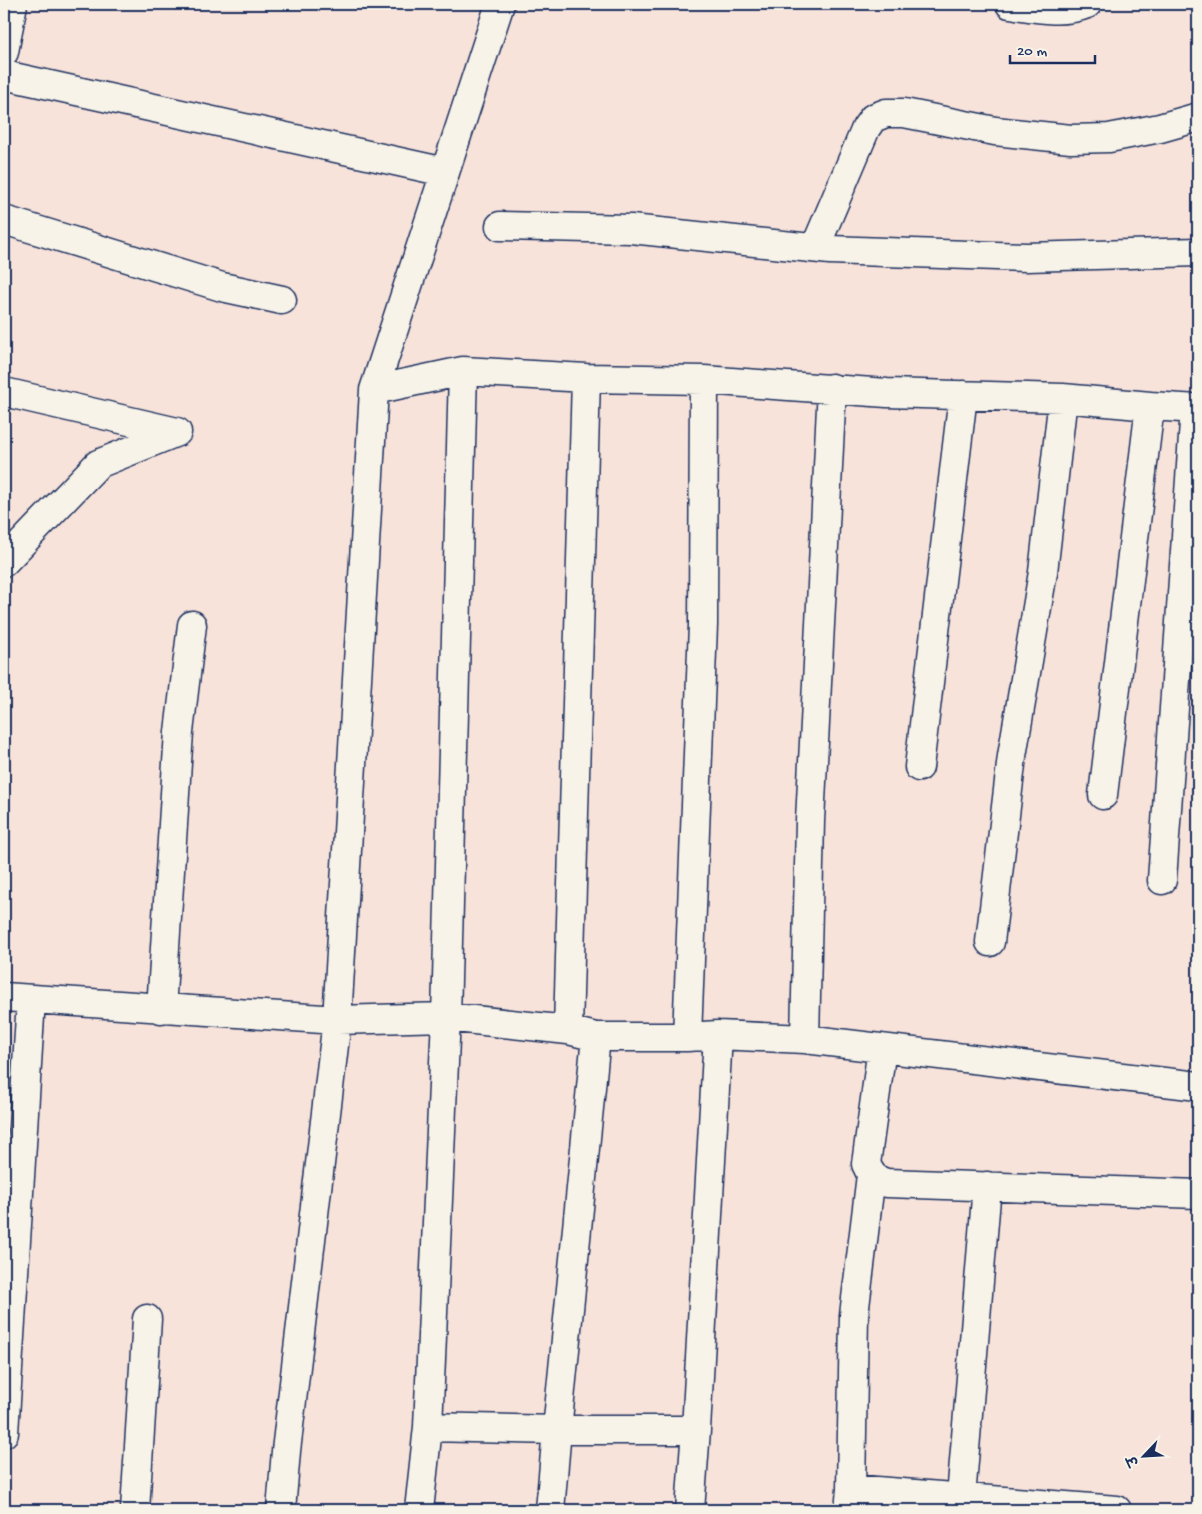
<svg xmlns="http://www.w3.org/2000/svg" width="1202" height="1514" font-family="'Gochi Hand','Playpen Sans Deva',sans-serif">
<rect width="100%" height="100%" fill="#f8e3db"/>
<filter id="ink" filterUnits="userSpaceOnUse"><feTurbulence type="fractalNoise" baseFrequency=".02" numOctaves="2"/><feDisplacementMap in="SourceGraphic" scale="10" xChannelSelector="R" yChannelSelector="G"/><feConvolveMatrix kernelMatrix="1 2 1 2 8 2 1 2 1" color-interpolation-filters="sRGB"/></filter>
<g filter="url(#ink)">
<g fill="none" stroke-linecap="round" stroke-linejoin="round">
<!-- minor casing -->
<g stroke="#1b2f5e" stroke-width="31">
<path id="minor" d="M1010 4C1036 8 1062 14 1087 4
M4 52 13 4
M4 75 445 172
M4 220 222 287 282 300
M500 226 631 229 830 250 1027 257 1198 252
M815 248 866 128 873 118 886 113H904L995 131 1071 139 1109 138 1160 128 1195 118
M704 380 887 393 1063 398 1150 406 1198 409
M374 390 463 371 586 378 704 380 703 625 687 1037
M4 392 177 432 98 464 4 562
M919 767 963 395
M1103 795 1150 406
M1162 880 1195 408
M990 942 1012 756 1043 572 1063 398
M4 997 337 1020 446 1017 568 1030 596 1037H687L718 1035 805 1039 1198 1086
M161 1009 179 732 192 625
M568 1030 586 378
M805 1039 810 821 832 388
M882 1048 866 1164C871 1175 875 1180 887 1183L1198 1194
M428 1427 557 1430H696
M4 1433 31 1000
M851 1489 1117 1510
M961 1497 987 1186
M135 1510 147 1319
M281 1510 286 1451 337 1020 374 390 500 4
M419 1510 428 1427 446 1017 463 371
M550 1510 557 1430 596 1037
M690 1510 696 1430 718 1035
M849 1510 851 1489 854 1315 871 1175"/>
</g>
<!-- minor -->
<use href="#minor" stroke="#f7f3e8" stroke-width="28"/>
</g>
</g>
<!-- margin -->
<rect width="1202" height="1514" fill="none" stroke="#f7f3e8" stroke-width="20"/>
<rect x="10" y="10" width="1182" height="1494" fill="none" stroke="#1b2f5e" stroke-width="2" filter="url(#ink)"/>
<!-- north arrow -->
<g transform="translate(1144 1456) rotate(245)" stroke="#f7f3e8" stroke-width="4" paint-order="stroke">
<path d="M0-4L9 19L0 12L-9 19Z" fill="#1b2f5e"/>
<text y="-8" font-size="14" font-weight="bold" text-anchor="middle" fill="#1b2f5e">उ</text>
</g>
<!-- scale -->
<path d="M1010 55v8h85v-8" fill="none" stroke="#1b2f5e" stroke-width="2.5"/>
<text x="1017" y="55" font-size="15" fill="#1b2f5e" stroke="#f7f3e8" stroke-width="4" paint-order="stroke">20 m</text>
</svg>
